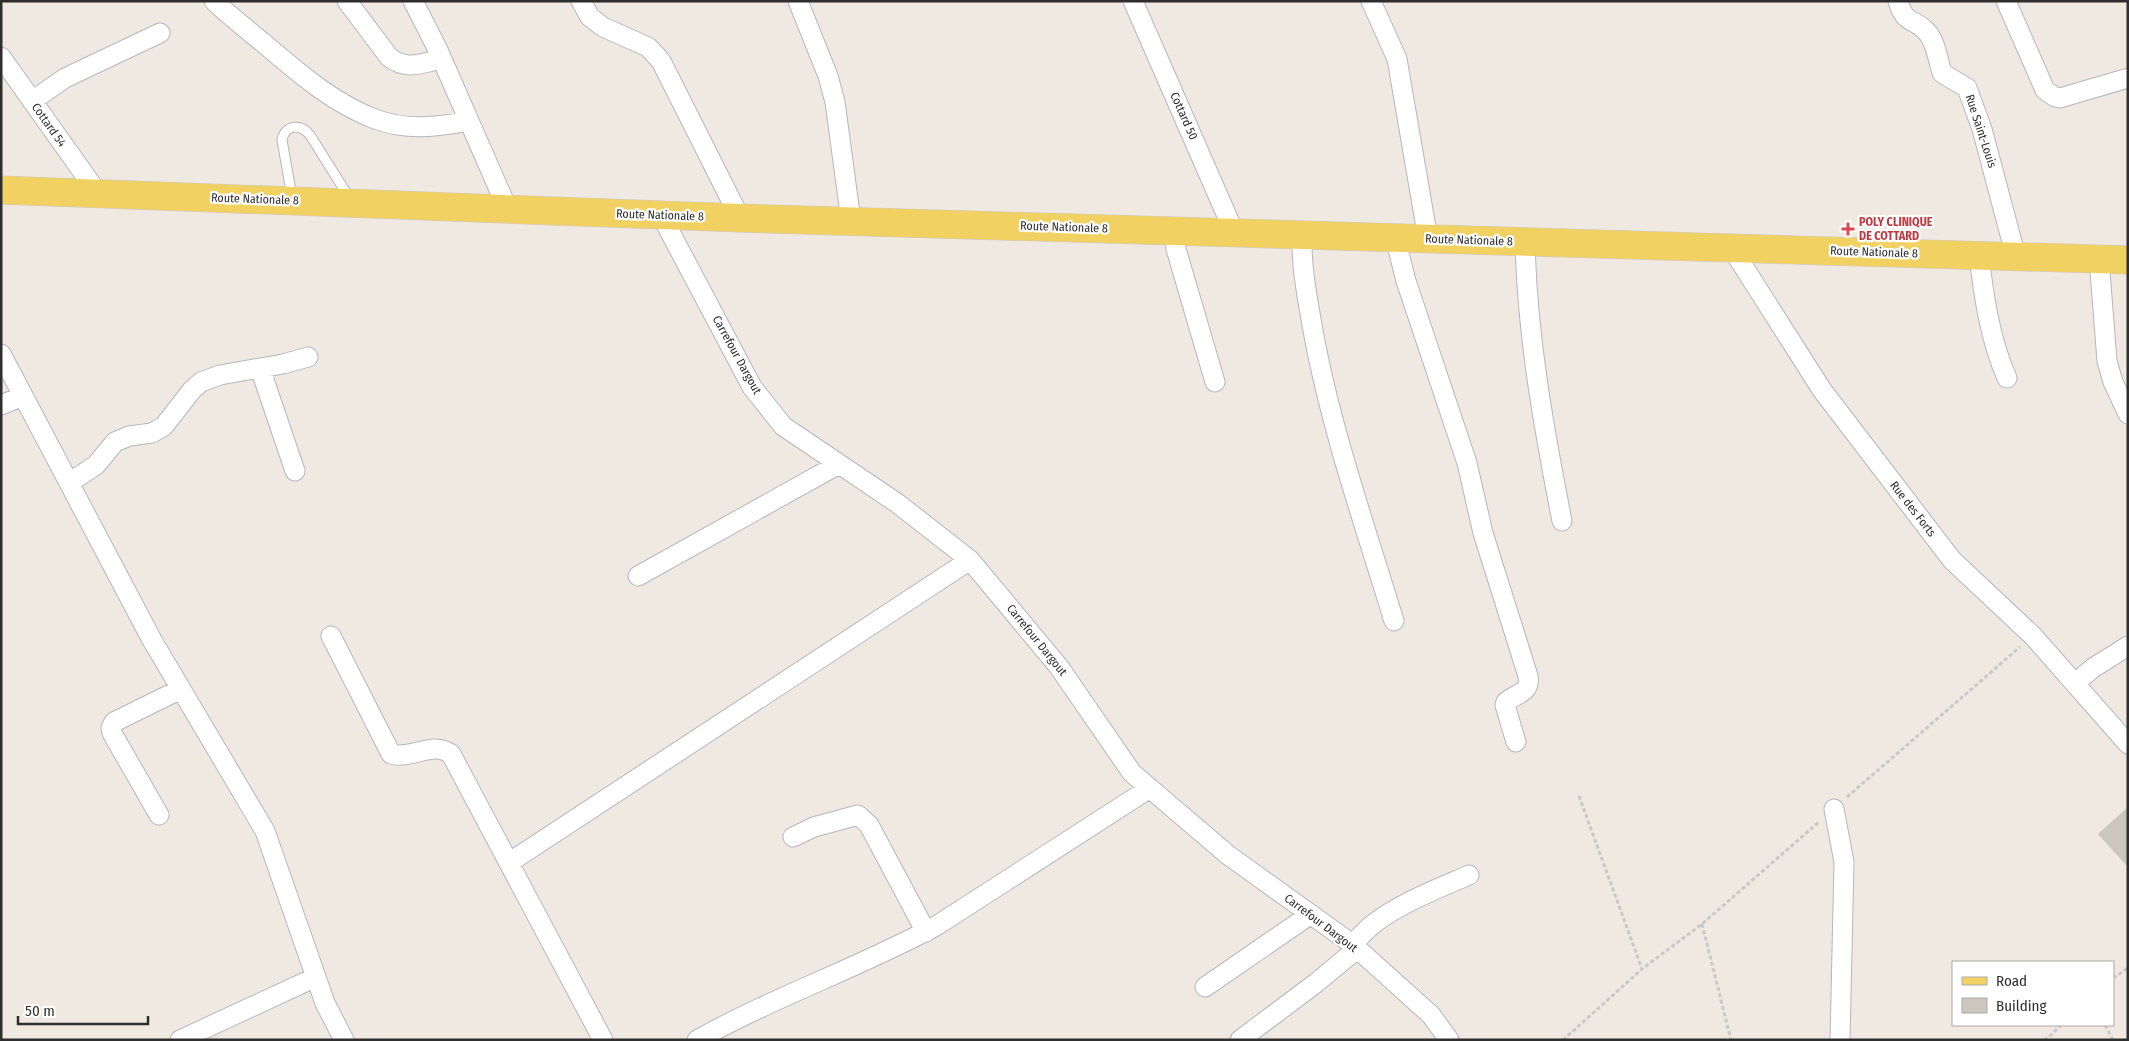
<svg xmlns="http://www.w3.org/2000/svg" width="2129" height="1041" font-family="'Fira Sans Condensed',sans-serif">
<rect width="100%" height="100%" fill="#efe9e1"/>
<!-- building -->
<path fill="#cbc7bf" d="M2128 807V867L2098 834Z"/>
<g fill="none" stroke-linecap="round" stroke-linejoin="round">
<!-- service casing -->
<g stroke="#b4b7c1" stroke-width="11">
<path id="service" d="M292 197 282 140C285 124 301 124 310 135L350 199"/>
</g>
<!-- minor casing -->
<g stroke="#b4b7c1" stroke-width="21">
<path id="minor" d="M214 1C229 15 245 28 261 41 295 70 332 103 375 119 406 131 438 127 469 121
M347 1 389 57C407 71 421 63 442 59
M413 1 438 50 508 210
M581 1 590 17 603 27 648 47 661 61 740 218
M798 1 828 76 835 102 851 221
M1133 1 1234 232
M1371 1 1397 59 1428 239
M1898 1C1905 26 1914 17 1927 32 1936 42 1938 60 1942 73L1967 88 1982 129 2016 257
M2006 1 2045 90 2055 97 2060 98 2128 78
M1 57 97 192
M32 101 65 78 160 33
M661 215 752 387 783 426 897 503 970 560 1059 667 1132 773 1228 855 1352 944 1431 1015 1449 1040
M1173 230 1176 249 1215 382
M1302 234C1301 269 1308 301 1314 336 1332 432 1365 526 1394 621
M1395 237 1406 281 1467 463 1483 533 1528 676C1531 693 1517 693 1506 702L1505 705 1516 742
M1525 241C1527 336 1544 429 1562 521
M1731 247 1822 390 1952 560 2033 636 2128 744
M1979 256C1984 297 1990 340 2007 378
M2099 259 2107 361 2113 382 2128 414
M1 354 152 640 265 831 325 1003 344 1040
M260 368 295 471
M1 405 23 396
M69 483 96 465 115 442 129 436 152 433 164 426 192 390 201 382 220 375 283 364 308 357
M638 576 839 464
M331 636 391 754C412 760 432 740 451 754L603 1040
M2075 683 2093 668 2128 646
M1834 809 1844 862 1840 1040
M159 815 112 733 111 728 114 722 181 689
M793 837 814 827 858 815 869 825 926 932
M510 862 970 560
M1352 944C1359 938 1365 931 1372 925 1400 903 1437 889 1469 875
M1205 987 1311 914
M180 1040 316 977
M697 1040C774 997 858 968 936 926L1150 788
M1240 1040 1316 983 1357 949"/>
</g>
<!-- primary casing -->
<g stroke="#c9c9c9" stroke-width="29">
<path id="primary" d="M1 190 740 218 2128 260"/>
</g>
<!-- path -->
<path stroke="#c9c9c9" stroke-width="3" stroke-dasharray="4 2.5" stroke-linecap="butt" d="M1579 796 1642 969
M1847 797 2020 647
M1702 924 1731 1040
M2113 978 2128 968
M2105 1025 2113 1040
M1563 1040 1642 969 1702 924 1820 821
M2044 1040 2049 1037 2061 1025"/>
<!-- service -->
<use href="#service" stroke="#fff" stroke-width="9"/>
<!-- minor -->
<use href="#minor" stroke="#fff" stroke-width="19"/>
<!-- primary -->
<use href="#primary" stroke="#f2d163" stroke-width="28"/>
</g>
<!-- markers -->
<path fill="#e0444e" stroke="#fff" stroke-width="2" d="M1845.5 221.5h5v5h5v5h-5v5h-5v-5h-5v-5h5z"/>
<g text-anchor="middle" stroke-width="4.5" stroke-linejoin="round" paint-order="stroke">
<!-- street labels -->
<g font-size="12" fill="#2e2e2e" stroke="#fff">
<text transform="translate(1184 116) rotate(66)" y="4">Cottard 50</text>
<text transform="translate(49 125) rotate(55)" y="4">Cottard 54</text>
<text transform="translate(1981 131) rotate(72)" y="4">Rue Saint-Louis</text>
<text transform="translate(255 199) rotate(2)" y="4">Route Nationale 8</text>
<text transform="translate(660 215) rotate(2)" y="4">Route Nationale 8</text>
<text transform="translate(1064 227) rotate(2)" y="4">Route Nationale 8</text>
<text transform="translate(1469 240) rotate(2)" y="4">Route Nationale 8</text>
<text transform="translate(1874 252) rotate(2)" y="4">Route Nationale 8</text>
<text transform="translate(737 355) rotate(61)" y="4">Carrefour Dargout</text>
<text transform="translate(1913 509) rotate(52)" y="4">Rue des Forts</text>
<text transform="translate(1037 640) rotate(51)" y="4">Carrefour Dargout</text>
<text transform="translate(1321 923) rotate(37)" y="4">Carrefour Dargout</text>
</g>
<!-- health labels -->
<g font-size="12" font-weight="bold" fill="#be3a42" stroke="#fff" text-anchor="start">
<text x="1859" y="226">POLY CLINIQUE<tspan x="1859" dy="14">DE COTTARD</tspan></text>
</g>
</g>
<!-- border -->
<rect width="2129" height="1041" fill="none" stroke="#2e2e2e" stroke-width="5"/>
<!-- legend -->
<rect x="1952" y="961" width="162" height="65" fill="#ffffff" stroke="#ababab"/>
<rect x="1962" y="977" width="25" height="8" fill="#f2d163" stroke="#ababab"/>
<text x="1996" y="986" font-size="15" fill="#2e2e2e">Road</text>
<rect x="1962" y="998" width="25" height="15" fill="#cbc7bf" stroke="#ababab"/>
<text x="1996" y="1011" font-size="15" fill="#2e2e2e">Building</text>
<!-- scale -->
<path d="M18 1016v8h130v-8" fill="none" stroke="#2e2e2e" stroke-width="2.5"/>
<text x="25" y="1016" font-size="15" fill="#2e2e2e" stroke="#ffffff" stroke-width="4" paint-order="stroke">50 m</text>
</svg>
